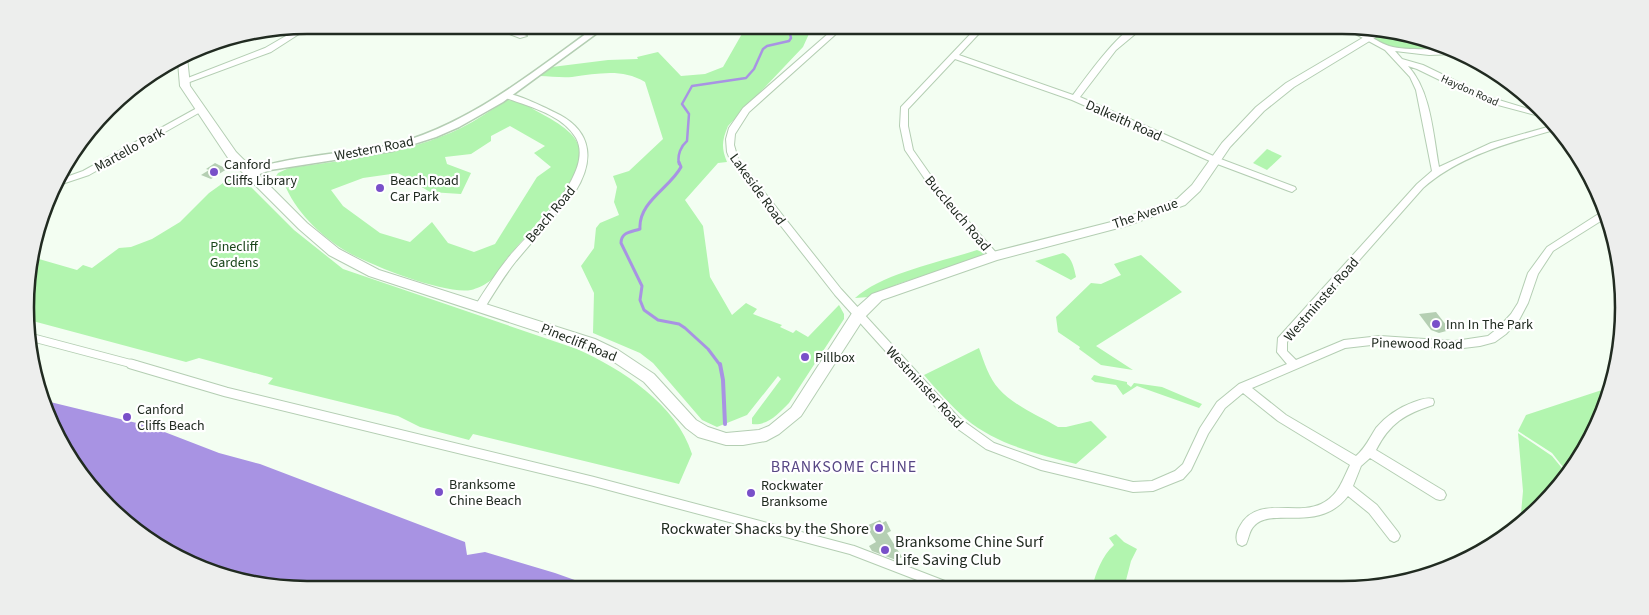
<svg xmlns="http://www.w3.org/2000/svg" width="1649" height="615" font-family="'Source Sans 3',sans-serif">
<rect width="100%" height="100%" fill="#f3fef2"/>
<!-- green -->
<path fill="#b2f5af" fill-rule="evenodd" d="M747 25H813L803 47 728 126C722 140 721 148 727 162L718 163 685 200 703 226 710 277 732 315 746 303 757 309 753 314 782 325 780 327 793 333 796 330 808 337 839 305 844 314V319L789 403C779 413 768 426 752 424V418L781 379 778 376 747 415 717 427 702 420 653 363 640 353 593 333 594 293 581 266 594 248 596 228 600 223 619 215 614 202 617 187 613 176 629 171 663 139 645 82C621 68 598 74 572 77 561 78 550 76 540 76L552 67 608 60 638 59 637 57 658 52 681 76 705 74 723 67Z
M1343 25 1408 34 1401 40 1426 45 1434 44 1452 53 1388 48Z
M507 100C519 100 531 108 542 114 581 135 593 151 564 192 545 214 526 236 507 258 502 265 497 275 491 280 487 284 476 289 471 290 445 295 367 264 344 250 319 234 295 211 284 183L276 181 275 178 278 173 289 168C347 160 407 154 461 128 477 120 491 110 507 100ZM510 126 545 146 534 153 551 167 537 177 495 244 474 252 448 243 432 222 410 242 380 233 343 206 331 190 363 178 398 173 430 192 461 194 471 173 447 164 445 157 471 154 491 141V136Z
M1267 149 1282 156 1267 170 1253 163Z
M237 173 294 230 343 269 577 349C622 369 677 405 692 454L679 484 473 434 469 440 420 427 398 416 268 384 273 378 199 358 186 362 29 320 27 270 32 257 77 270 83 265 92 268 119 248 131 247 152 239 180 222 209 193Z
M977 250 984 253 983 256 898 284 869 297 855 298C883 273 941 262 977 250Z
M1063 253C1072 257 1074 268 1076 277L1071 280 1035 261Z
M1141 255 1182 292 1096 346 1133 370 1101 365 1079 349 1080 347 1058 332 1056 317 1091 283 1101 284 1121 275 1114 264Z
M979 348C984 362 989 378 999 389 1013 405 1039 416 1058 427H1066L1091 421 1107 437 1076 464C1038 454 997 445 966 419 951 406 937 390 924 375Z
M1094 375 1127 382V384L1131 387 1134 383 1162 387 1202 404 1199 408 1137 386 1123 395 1116 385 1095 382 1091 379Z
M1611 387 1586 449 1567 472 1552 453 1518 431 1526 415Z
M1518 433 1552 456 1566 473 1528 520 1520 525 1523 491Z
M1116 534 1124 542 1137 549 1131 561 1124 588H1092C1096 572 1102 556 1114 545L1109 538Z"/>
<!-- water -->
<path fill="#a893e3" d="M46 401 149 426 219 453 260 464 465 542 467 555 485 552 555 573 600 589 308 590 234 580 136 532 72 464Z"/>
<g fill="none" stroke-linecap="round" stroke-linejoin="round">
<!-- stream-far2 -->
<path stroke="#a893e3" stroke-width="2.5" d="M679 164C677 155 681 146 687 141L689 114 682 104 692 86 746 78 754 69 763 49 767 46 789 41 791 38 788 25"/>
<!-- stream-far1 -->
<path stroke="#a893e3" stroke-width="3" d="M679 162 681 167C670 188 638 202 640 229 631 232 621 232 621 243L642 286 640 300 644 310 658 320 679 324 685 328 708 349 720 365"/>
<!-- stream -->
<path stroke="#a893e3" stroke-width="4" d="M720 364 723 380 725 424"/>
</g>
<!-- building -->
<path fill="#b5cfb3" d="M215 163 227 169 211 179 201 175 209 170 206 169Z
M1436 312 1450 330 1439 333 1431 330 1419 314Z
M880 520 882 523 886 521 891 531 887 533 902 557 896 560 872 551 869 546 876 542 866 526Z"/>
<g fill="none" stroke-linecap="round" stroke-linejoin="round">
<!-- pedestrian-far1 casing -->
<g stroke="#b4ceb3" stroke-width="9">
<path id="pedestrian-far1" d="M30 337 136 365"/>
</g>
<!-- pedestrian casing -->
<g stroke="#b4ceb3" stroke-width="11">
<path id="pedestrian" d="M131 364 226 392 592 481 852 550 953 589"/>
</g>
<!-- minor casing -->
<g stroke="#b4ceb3" stroke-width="2">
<path id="minor" d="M313 25 271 52 187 83H181L180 81 265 48 303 26Z
M486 25H497L527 36 520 38Z
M838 25H846L749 112 735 134 734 145 738 159 841 289 959 418 994 443 1042 460 1133 482 1152 481 1175 471 1183 464 1200 428 1217 402 1239 384 1287 364 1277 352 1278 338 1417 184 1432 171 1416 90 1410 77 1385 50 1339 25C1359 26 1372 40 1389 46 1409 52 1438 46 1455 54L1429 55 1395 51 1402 59 1423 65 1489 97 1538 112 1543 117 1483 101 1417 69 1408 66C1431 91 1433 134 1439 167L1491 143 1551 126 1554 130C1509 143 1459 156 1423 188L1287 342V351L1296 360 1344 340 1380 336 1455 341 1488 336 1498 328 1511 314 1518 303 1528 273 1547 247 1600 213 1602 212 1604 219 1553 251 1538 274 1528 303 1519 320 1506 334 1495 342 1480 346 1455 349 1380 344 1345 348 1252 388 1286 415 1356 456C1366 447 1369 439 1376 428 1386 416 1400 407 1414 402 1420 400 1427 397 1433 399L1434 402 1433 405C1405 414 1390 423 1376 450L1444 491 1446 495 1444 499 1440 500 1436 499 1370 458 1361 466 1353 486 1377 505 1398 532 1400 536 1398 540 1394 542 1390 540 1369 513 1348 496C1319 534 1272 506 1254 526 1249 531 1249 538 1246 544L1242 546 1238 544C1235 538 1237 531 1240 526 1257 495 1296 516 1321 504 1339 495 1342 481 1350 465L1278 421 1243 393 1225 408 1208 434 1191 470 1183 479 1153 491 1133 492 1041 470 986 449 951 424 835 295 731 162 727 152 726 139 729 128 743 108Z
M979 25H987L959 55 1073 95C1085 79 1119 30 1138 25 1140 24 1143 25 1146 25L1116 50 1080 97 1218 158 1295 187 1296 189 1292 192 1289 191 1212 162 1072 100 955 59 908 109V126L913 150 941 190 999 256 997 258H991L935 194 905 150 900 126 901 107Z
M503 93C514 92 549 109 560 115 593 133 594 162 575 192 568 202 558 211 550 221 539 234 527 248 516 261 504 276 494 293 484 309L480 310 475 306C485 290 496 273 508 258 529 232 596 174 576 138 562 114 527 106 503 97Z
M197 108H200L204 110 89 175 56 186 58 180 83 171Z"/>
</g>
<!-- tertiary casing -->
<g stroke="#b4ceb3" stroke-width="3">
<path id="tertiary" d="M598 25H608L503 102 459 127 436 137 392 151 270 170 252 177 247 174C259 159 365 151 391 145 470 125 534 71 598 25Z"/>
</g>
<!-- secondary casing -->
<g stroke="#b4ceb3" stroke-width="2">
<path id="secondary" d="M1376 30 1386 31 1294 87 1264 111 1230 147 1200 191 1185 205 1126 226 997 260 882 300 864 318 801 416 779 434 766 441 743 445H726L698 437 686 428 644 382 608 358 585 347 369 276 329 255 299 229 228 158 180 86 178 62 187 57 190 86 236 152 307 223 339 249 379 270 595 339 618 350 654 374 696 420 708 427 726 433 759 430 769 426 791 408 854 310 872 294 989 253 1119 220 1177 199 1192 185 1222 143 1256 107 1286 83Z"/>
</g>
<!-- pedestrian-far1 -->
<use href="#pedestrian-far1" stroke="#fff" stroke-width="7"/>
<!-- pedestrian -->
<use href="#pedestrian" stroke="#fff" stroke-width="9"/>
<!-- minor -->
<use href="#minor" fill="#fff" fill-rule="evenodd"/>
<!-- tertiary -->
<use href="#tertiary" fill="#fff" fill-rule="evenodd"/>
<!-- secondary -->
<use href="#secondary" fill="#fff" fill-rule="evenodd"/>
</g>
<!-- markers -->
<g fill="#7950c9" stroke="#fff" stroke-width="2">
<circle cx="214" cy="172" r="5"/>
<circle cx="380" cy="188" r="5"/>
<circle cx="1436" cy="324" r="5"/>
<circle cx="805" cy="357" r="5"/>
<circle cx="127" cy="417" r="5"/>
<circle cx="439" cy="492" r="5"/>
<circle cx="751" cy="493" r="5"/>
<circle cx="879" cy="528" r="5"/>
<circle cx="885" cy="550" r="5"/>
</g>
<g text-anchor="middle" stroke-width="4.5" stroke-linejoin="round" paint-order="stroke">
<!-- far-street labels -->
<g font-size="11" fill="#212b21" stroke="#fff">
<text transform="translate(1470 90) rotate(24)" y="4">Haydon Road</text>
</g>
<!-- street labels -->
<g font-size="14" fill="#212b21" stroke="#fff">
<text transform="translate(1124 120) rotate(24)" y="5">Dalkeith Road</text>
<text transform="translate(374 148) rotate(-11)" y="5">Western Road</text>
<text transform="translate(129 149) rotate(-29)" y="5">Martello Park</text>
<text transform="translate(758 189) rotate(54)" y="5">Lakeside Road</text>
<text transform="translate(958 213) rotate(50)" y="5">Buccleuch Road</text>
<text transform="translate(1145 213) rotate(-19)" y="5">The Avenue</text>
<text transform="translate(550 214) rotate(-50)" y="5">Beach Road</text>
<text transform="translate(1321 299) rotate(-49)" y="5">Westminster Road</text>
<text transform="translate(579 342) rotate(22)" y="5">Pinecliff Road</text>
<text transform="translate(1417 343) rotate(1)" y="5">Pinewood Road</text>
<text transform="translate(925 387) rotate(47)" y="5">Westminster Road</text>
</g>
<!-- poi labels -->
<g font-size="14" fill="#212b21" stroke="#fff" text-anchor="start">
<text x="224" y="169">Canford<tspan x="224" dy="16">Cliffs Library</tspan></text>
<text x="390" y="185">Beach Road<tspan x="390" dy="16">Car Park</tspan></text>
<text x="1446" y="329">Inn In The Park</text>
<text x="815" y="362">Pillbox</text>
<text x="137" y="414">Canford<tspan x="137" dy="16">Cliffs Beach</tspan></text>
<text x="449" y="489">Branksome<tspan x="449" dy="16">Chine Beach</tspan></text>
<text x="761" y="490">Rockwater<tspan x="761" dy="16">Branksome</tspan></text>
</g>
<!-- park labels -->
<g font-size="14" fill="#184519" stroke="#fff">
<text x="234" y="251">Pinecliff<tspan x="234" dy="16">Gardens</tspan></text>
</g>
<!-- quarter labels -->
<g font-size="16" letter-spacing="1" fill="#584785" stroke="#fff">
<text x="844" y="472">BRANKSOME CHINE</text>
</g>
<!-- near-poi labels -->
<g font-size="16" fill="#212b21" stroke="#fff" text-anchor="end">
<text x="869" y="534">Rockwater Shacks by the Shore</text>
<text x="895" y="547" text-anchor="start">Branksome Chine Surf<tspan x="895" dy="18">Life Saving Club</tspan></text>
</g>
</g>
<!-- crop -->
<path d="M0 0H1649V615H0ZM307 34H1342A273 273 0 0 1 1615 307V308A273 273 0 0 1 1342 581H307A273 273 0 0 1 34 308V307A273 273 0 0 1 307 34Z" fill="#edeeed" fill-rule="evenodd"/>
<path fill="none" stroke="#212b21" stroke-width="2.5" d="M307 34H1342A273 273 0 0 1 1615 307V308A273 273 0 0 1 1342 581H307A273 273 0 0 1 34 308V307A273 273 0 0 1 307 34Z"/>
</svg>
